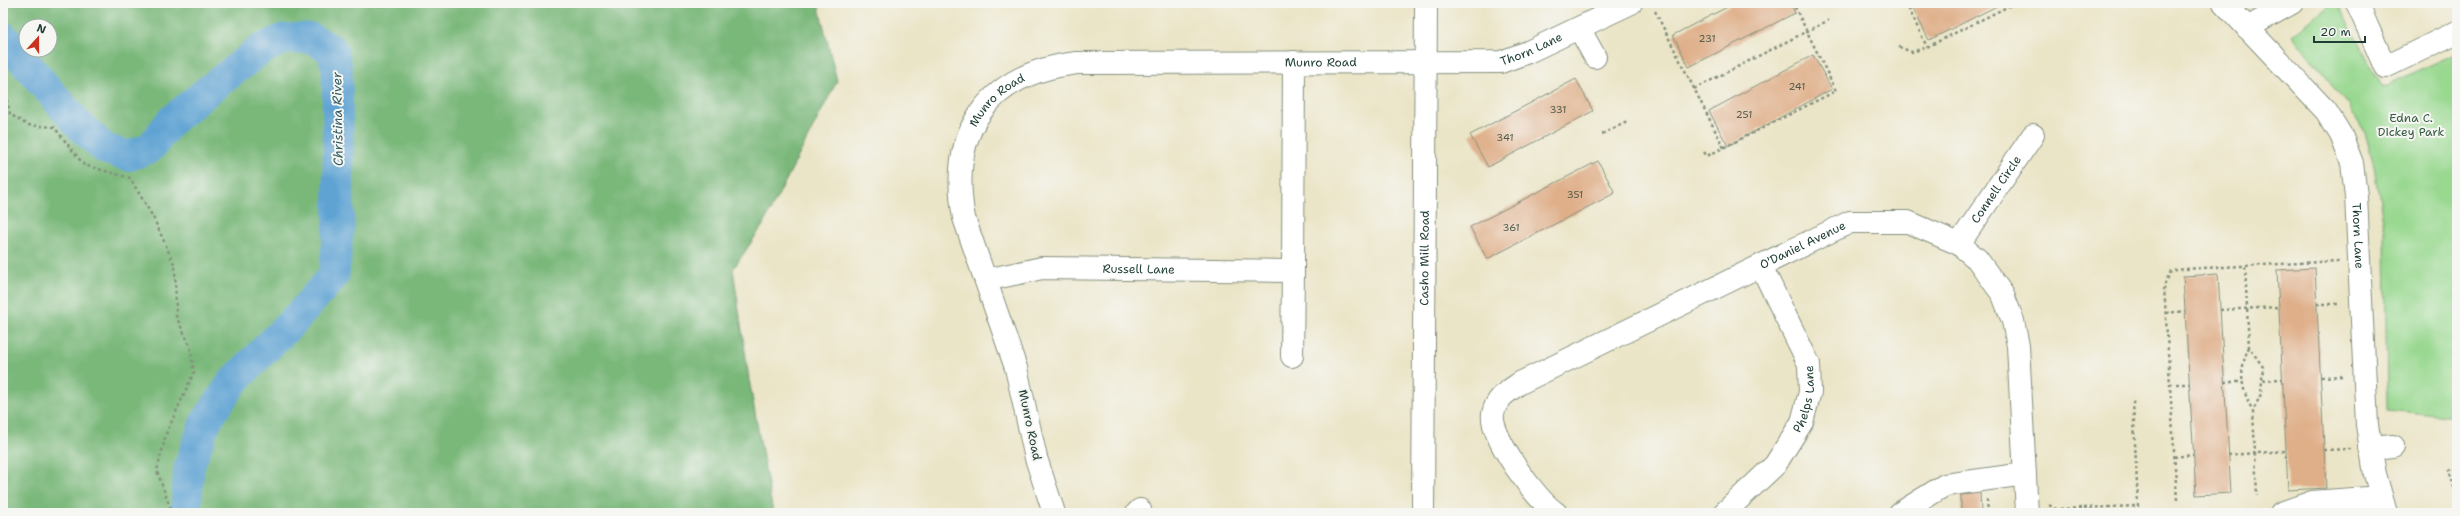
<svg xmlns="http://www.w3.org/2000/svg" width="2460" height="516" font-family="'Shantell Sans',sans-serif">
<rect width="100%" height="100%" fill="#f6f6f2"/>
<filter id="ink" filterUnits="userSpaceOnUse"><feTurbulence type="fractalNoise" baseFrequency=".025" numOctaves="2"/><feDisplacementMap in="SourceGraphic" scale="8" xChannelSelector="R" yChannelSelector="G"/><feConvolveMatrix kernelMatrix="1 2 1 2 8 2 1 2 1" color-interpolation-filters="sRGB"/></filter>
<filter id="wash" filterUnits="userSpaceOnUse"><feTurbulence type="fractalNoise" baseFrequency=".012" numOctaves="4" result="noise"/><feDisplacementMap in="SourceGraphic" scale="16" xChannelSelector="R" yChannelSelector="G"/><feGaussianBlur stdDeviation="0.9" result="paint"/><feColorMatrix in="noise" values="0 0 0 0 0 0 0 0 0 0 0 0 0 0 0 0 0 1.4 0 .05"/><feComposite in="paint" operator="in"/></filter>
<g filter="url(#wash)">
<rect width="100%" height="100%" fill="#ebe5c7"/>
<!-- green -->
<path fill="#98d88f" stroke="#5c8a62" d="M2333 3H2337L2382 87 2457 53V417L2387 410 2385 233 2373 161 2365 133 2349 107 2292 35Z"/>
<!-- forest -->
<path fill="#7ab87a" stroke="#4c7a57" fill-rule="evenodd" d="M3 3H818L837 81 763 225 733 269 749 379 773 513H3ZM26 26H50V50H26Z"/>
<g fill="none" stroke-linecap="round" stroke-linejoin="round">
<!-- river -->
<path stroke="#5ea3d3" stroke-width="31" d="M3 37 77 123 105 149 128 156 150 148 171 121 211 88 260 50 283 39 311 38 332 50 337 68 339 224 334 275 298 316 232 383 205 423 189 467 186 509 187 513"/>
</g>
<g id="blocks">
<!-- building -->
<path fill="#dfaf89" d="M1735 3H1790L1795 13 1689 67 1673 35Z
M1920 3H2003L1929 40 1912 7Z
M1813 55 1832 89 1728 146 1709 111Z
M1576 79 1593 111 1488 167 1470 135Z
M1598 161 1615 193 1487 259 1470 227Z
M2315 268 2326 488 2288 490 2277 270Z
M2218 274 2231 493 2196 495 2183 276Z
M1980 493 1981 513H1961V495Z"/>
</g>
</g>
<g filter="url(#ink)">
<use href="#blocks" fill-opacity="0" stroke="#85917e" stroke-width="1"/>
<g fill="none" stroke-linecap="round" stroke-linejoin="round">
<!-- minor casing -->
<g stroke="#85917e" stroke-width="24">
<g id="minor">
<path id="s1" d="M2224 3 2326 111 2341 135 2352 163 2356 196 2367 425 2375 474 2386 513"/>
<path d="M2357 3 2385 67 2457 32"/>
<path d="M1579 28 1595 57"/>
<path d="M2247 28 2292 3"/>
<path id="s2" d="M1959 244 2033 135"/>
<path id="s3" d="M986 280 1042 268 1293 271 1294 62"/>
<path d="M1292 356 1293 271"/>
<path d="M2370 448 2393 446"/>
<path id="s4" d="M1054 513 1036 458 1016 368 964 218C948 131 988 73 1077 63L1501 62 1528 52 1631 3"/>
<path d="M1137 513 1140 510"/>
<path id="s5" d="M1423 513 1426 3"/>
<path id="s6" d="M1556 513C1537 501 1489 436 1493 414 1496 398 1507 392 1520 383L1850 222H1908L1959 244 1977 259 2003 295 2013 321 2018 346 2027 513"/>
<path id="s7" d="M1724 513 1775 465 1802 422 1810 392 1809 364 1761 266"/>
<path d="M1900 513 1945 485 2025 474"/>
<path d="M2281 513 2312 502 2381 497"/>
</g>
</g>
<!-- path -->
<path stroke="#85917e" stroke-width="2.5" stroke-dasharray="3 3" stroke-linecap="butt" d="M1906 3 1927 47
M1655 11 1724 148
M1899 47 1912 52 1927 47 2015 3
M3 82 10 114 27 125 54 127 84 165 130 178 153 217 175 266 176 316 190 346 194 372 166 434 157 471 172 513
M1694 89 1829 20
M1602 134 1627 122
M1704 152 1707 156 1836 91 1793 3
M2245 267 2249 347 2263 367 2261 394 2253 411 2257 495
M2317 304H2341
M2220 310 2279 307
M2166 313 2185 311
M2249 347C2238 371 2241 389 2253 411
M2321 377 2345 376
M2263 380 2282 379
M2224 382H2241
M2170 384H2189
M2324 450 2351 449
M2228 455 2286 451
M2174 457 2193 455
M2457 468 2449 470 2457 497
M1987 499 1988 513
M2177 500 2164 286 2171 271 2184 269 2339 261
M2049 505 2056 509 2138 506 2133 401"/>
<!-- minor -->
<use href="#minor" stroke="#fff" stroke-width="22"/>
</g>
</g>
<g text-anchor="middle" stroke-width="4" stroke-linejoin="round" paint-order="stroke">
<!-- number labels -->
<g font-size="10" fill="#4f5a49">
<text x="1707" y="42">231</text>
<text x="1797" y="90">241</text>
<text x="1558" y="113">331</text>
<text x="1744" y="118">251</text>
<text x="1505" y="141">341</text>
<text x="1575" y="198">351</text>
<text x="1511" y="231">361</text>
</g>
<!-- street labels -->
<g font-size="12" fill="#1f3d34" stroke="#f6f6f2">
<text dy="4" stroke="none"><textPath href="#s4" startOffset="987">Thorn Lane</textPath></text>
<text dy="4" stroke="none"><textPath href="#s4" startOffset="774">Munro Road</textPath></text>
<text dy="4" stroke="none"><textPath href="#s4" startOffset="439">Munro Road</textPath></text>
<text dy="4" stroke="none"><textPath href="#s2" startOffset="66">Connell Circle</textPath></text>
<text dy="4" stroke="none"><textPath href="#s1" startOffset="280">Thorn Lane</textPath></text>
<text dy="4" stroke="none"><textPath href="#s6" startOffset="477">O'Daniel Avenue</textPath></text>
<text dy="4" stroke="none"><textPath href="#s5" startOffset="255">Casho Mill Road</textPath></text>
<text dy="4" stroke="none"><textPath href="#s3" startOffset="154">Russell Lane</textPath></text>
<text dy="4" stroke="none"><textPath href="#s7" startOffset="144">Phelps Lane</textPath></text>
<text transform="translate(1030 425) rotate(78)" y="4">Munro Road</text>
</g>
<!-- park labels -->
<g font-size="12" fill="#375c46" stroke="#f6f6f2">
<text x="2411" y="122">Edna C.<tspan x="2411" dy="14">Dickey Park</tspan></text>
</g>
<!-- water labels -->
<g font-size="13" font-style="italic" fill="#325c64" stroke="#f6f6f2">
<text transform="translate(337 119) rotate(-91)" y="5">Christina River</text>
</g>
</g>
<!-- margin -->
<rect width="2460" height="516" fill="none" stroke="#f6f6f2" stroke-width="16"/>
<!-- north arrow -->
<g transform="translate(38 38) rotate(21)"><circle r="19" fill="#f6f6f2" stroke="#a0aca6"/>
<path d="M0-3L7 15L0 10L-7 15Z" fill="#c8321e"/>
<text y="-6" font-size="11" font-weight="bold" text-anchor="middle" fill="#1f3d34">N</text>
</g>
<!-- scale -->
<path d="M2314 36v6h51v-6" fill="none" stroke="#1f3d34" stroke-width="2"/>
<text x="2320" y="36" font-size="12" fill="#1f3d34" stroke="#f6f6f2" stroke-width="3" paint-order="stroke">20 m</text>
</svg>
